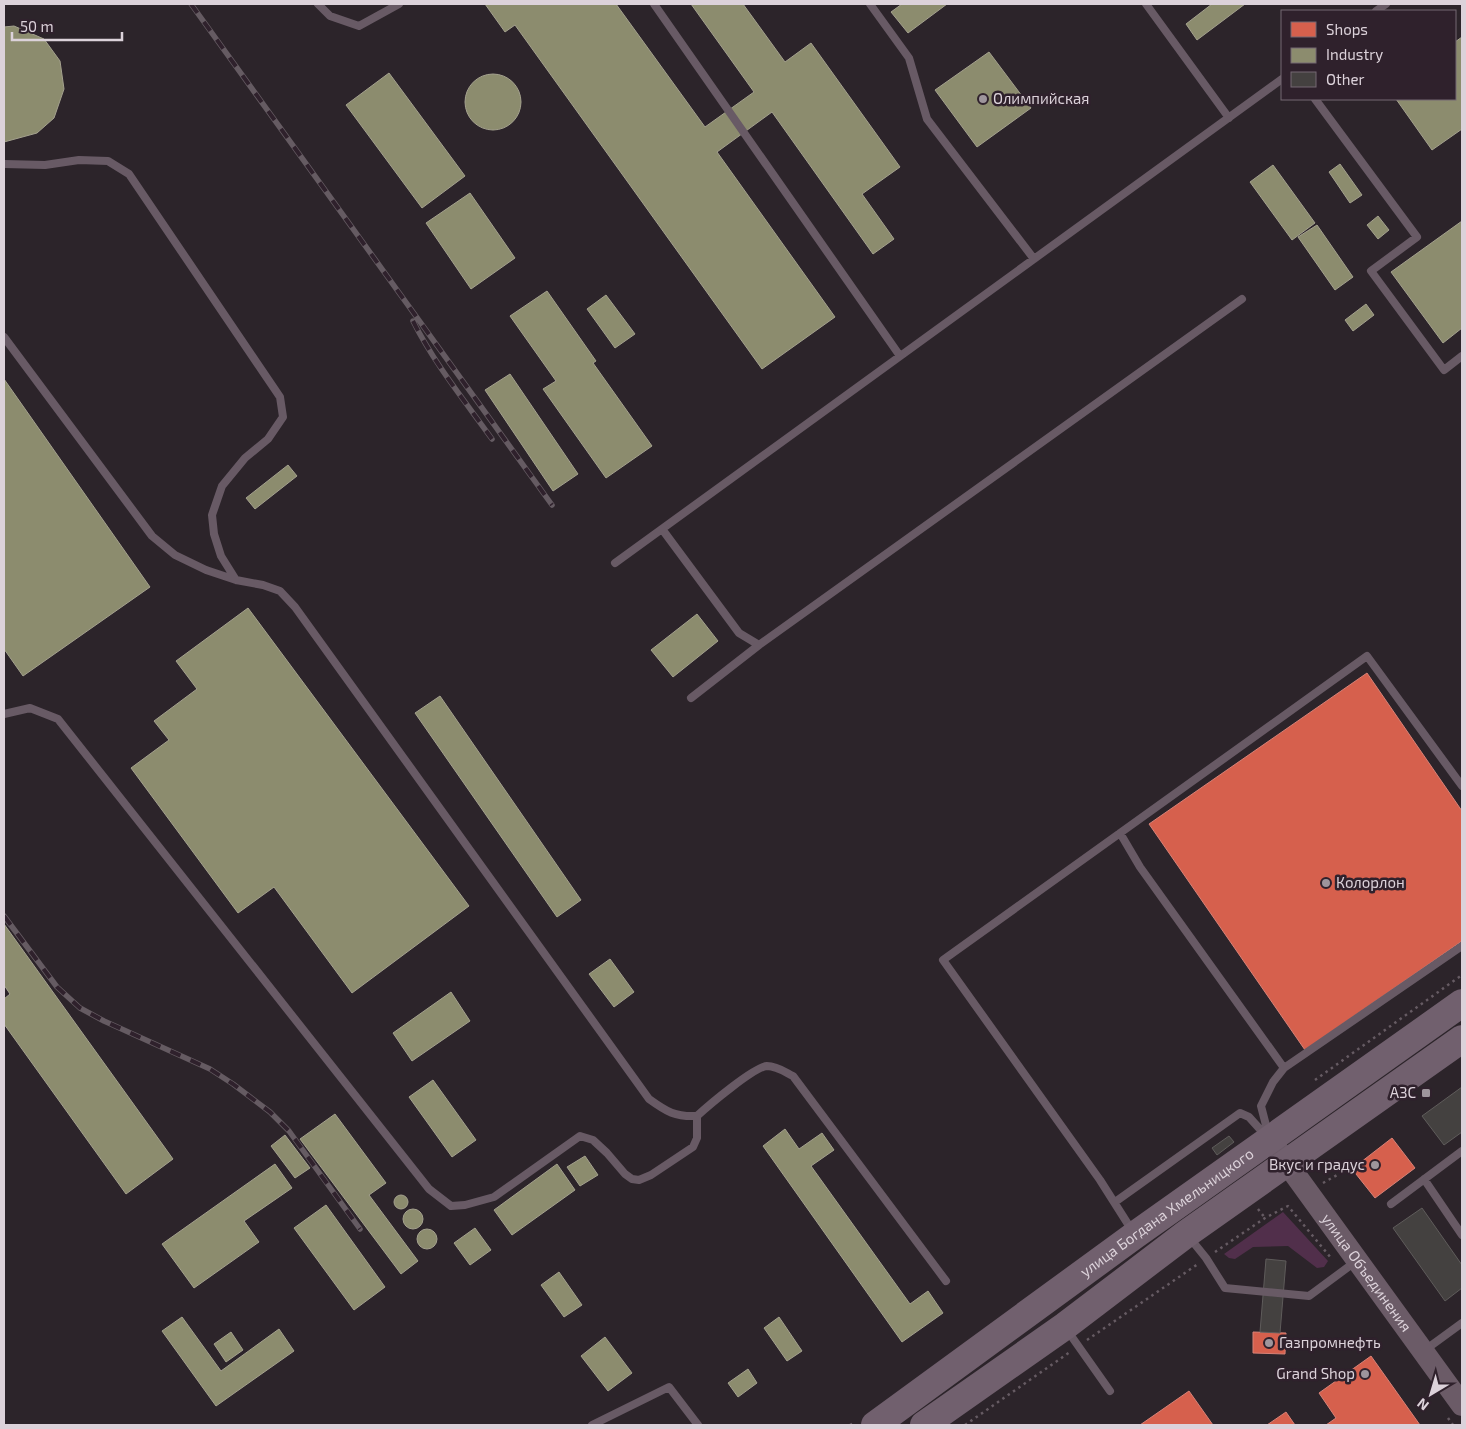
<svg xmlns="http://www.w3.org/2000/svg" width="1466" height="1429" font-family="'Exo 2',sans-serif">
<rect width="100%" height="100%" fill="#2c242a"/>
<!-- green -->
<path fill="#512f4b" d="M1283 1212 1328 1261 1324 1267 1317 1268 1288 1246 1253 1247 1235 1259 1229 1258 1224 1254Z"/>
<!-- shops -->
<path fill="#d6604d" stroke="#d88277" d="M1367 673 1462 811V941L1305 1050 1149 824Z
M1392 1138 1415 1168 1375 1198 1352 1169Z
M1253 1332 1286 1333 1285 1354 1253 1353Z
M1371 1356 1420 1425H1326L1336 1418 1319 1393Z
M1189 1391 1213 1425H1140Z
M1286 1412 1295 1425H1267Z"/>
<!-- industry -->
<path fill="#8c8c6e" stroke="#a4a18e" d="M485 4H616L705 127 754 92 691 4H743L785 62 811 43 900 167 862 194 894 239 873 254 772 112 717 152 835 317 762 369 515 25 505 32Z
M902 4H947L908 33 891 12Z
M1212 4H1245L1197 40 1186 24Z
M14 26 44 39 60 61 64 89 54 118 37 133 4 142V27Z
M1462 37V129L1432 150 1396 99H1455V42Z
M989 52 1031 108 977 147 935 90Z
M389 73 465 176 422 208 346 105Z
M465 102a28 28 0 1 1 56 0a28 28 0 1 1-56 0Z
M1340 164 1362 195 1350 203 1329 172Z
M1273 165 1315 223 1292 240 1250 182Z
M470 193 515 258 471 289 426 223Z
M1378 216 1389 230 1378 239 1367 225Z
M1462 221V328L1443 343 1391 272Z
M1317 225 1353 277 1335 290 1298 237Z
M547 291 596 361 593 363 652 446 606 478 543 389 556 381 510 316Z
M606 295 635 334 615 348 587 309Z
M1366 304 1374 315 1353 331 1345 320Z
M510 374 578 474 553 491 485 390Z
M4 379 150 587 23 676 4 649Z
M288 465 297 476 255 509 246 498Z
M248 608 469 906 352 993 274 887 238 913 131 768 169 740 154 721 197 689 176 661Z
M697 614 718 641 673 677 651 650Z
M440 696 581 900 557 917 415 713Z
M4 924 173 1159 126 1194 4 1024V999L10 994 4 985Z
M610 959 634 992 614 1007 589 974Z
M451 992 470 1021 412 1061 393 1033Z
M433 1080 476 1140 452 1157 409 1097Z
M335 1114 386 1183 369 1195 418 1261 401 1274 300 1139Z
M785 1129 799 1149 822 1133 834 1150 811 1166 910 1304 928 1291 943 1313 902 1342 763 1146Z
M285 1135 310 1168 295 1178 271 1146Z
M585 1156 598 1175 580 1186 567 1167Z
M275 1164 292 1188 244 1221 259 1242 194 1288 162 1244Z
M557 1164 575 1190 512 1235 494 1210Z
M394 1202a7 7 0 1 1 14 0a7 7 0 1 1-14 0Z
M326 1205 385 1287 354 1310 294 1228Z
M403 1219a10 10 0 1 1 20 0a10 10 0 1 1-20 0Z
M475 1228 491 1250 470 1265 454 1243Z
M417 1239a10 10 0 1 1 20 0a10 10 0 1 1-20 0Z
M559 1272 582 1305 564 1317 541 1285Z
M182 1317 221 1371 279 1329 294 1351 216 1406 162 1331Z
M779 1317 802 1351 787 1361 764 1328Z
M231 1332 243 1350 226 1362 214 1344Z
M605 1337 632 1373 608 1391 581 1356Z
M748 1369 757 1383 738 1397 728 1383Z"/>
<!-- building -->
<path fill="#444140" stroke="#5f5c5b" d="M1462 1087V1132L1444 1145 1422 1116Z
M1229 1136 1234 1142 1217 1155 1212 1148Z
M1422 1208 1462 1265V1288L1445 1301 1393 1228Z
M1266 1259 1286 1261 1280 1333 1260 1332Z"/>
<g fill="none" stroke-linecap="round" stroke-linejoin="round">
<!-- path -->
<path stroke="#665b63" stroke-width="2.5" stroke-dasharray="2.5 4" stroke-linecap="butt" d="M1315 1080 1462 975
M1323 1183 1337 1175
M1258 1209 1265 1218
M1215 1252 1265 1218 1288 1206 1331 1258
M1087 1340 1198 1264
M1448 1418 1453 1425
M850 1425 855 1422
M965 1425 1070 1352"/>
<!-- lane -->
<path stroke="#685a65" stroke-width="8" d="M318 4 330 16 359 26 399 4
M654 4 900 356
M870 4 909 58 927 119 1034 259
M1146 4 1229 118
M1376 11 1386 4
M1315 99 1417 237 1371 271 1444 370 1462 356
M4 164 45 165 79 160 108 161 129 174 280 397 283 417 268 439 245 458 222 486 212 515 214 534 221 556 236 580
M4 337 152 536 175 555 206 570 236 580 263 585 280 591 295 607 649 1099C667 1112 675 1117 697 1116
M662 529 739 633 759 645 1242 299
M615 563 1282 79
M691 698 759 645
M4 714 30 708 58 719 429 1189 451 1206 465 1205 494 1197 580 1136 593 1140 607 1153 625 1174 632 1179 639 1180 651 1175 693 1147 697 1138V1116C709 1105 754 1067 767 1066 777 1066 785 1072 793 1076L946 1281
M1120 833 1140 867 1284 1068
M1268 1133 1261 1106 1273 1082 1284 1068 1462 946
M1424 1179 1462 1235
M1115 1202 1240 1113 1249 1117 1267 1137
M1391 1204 1462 1151
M1133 1232 1100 1180 943 960 1367 656 1462 786
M1189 1237 1206 1258 1225 1288 1309 1296 1355 1262
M1067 1330 1110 1391
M1425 1350 1462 1323
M592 1425 669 1387 698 1425"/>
<!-- secondary -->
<path stroke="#6b5b67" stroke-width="22" id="s1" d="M1270 1140 1462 1405"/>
<!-- highway -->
<g stroke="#71606e" stroke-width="28">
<path id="s2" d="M875 1425 1135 1235 1462 1003"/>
<path d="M924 1425 1065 1326 1186 1234 1462 1039"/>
</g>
<!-- rail casing -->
<g stroke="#655b62" stroke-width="5.5">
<path id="rail" d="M191 4 552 505
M413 321C434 363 464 400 492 439
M4 916 57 987 80 1008 104 1021 210 1069 233 1084 270 1112 289 1131 360 1229"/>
</g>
<!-- rail -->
<use href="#rail" stroke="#2f212c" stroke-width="4" stroke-dasharray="11" stroke-linecap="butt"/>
</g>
<!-- markers -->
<g fill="#9e959c" stroke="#2f212c" stroke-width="2">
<circle cx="983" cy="99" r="5"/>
<circle cx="1326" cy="883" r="5"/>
<rect x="1421" y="1088" width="10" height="10" rx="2.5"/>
<circle cx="1375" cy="1165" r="5"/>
<circle cx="1269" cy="1343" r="5"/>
<circle cx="1365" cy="1374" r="5"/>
</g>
<g text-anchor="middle" stroke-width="5" stroke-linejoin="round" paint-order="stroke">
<!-- poi labels -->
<g font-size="15" fill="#dcd2da" stroke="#2f212c" text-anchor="start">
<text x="993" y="104">Олимпийская</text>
<text x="1336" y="888">Колорлон</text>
<text x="1416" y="1098" text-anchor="end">АЗС</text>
<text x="1365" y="1170" text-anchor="end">Вкус и градус</text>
<text x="1279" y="1348">Газпромнефть</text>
<text x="1355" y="1379" text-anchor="end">Grand Shop</text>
</g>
<!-- street labels -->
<g font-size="15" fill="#dcd2da" stroke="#2f212c">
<text dy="5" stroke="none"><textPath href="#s2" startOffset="361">улица Богдана Хмельницкого</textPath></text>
<text dy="5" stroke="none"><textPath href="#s1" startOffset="164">улица Объединения</textPath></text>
</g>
</g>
<!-- border -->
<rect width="1466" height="1429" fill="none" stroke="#dcd2da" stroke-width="10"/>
<!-- legend -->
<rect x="1281" y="10" width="175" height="90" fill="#2f212c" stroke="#746872"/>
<rect x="1291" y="22" width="25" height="15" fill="#d6604d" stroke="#746872"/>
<text x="1326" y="35" font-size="15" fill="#dcd2da">Shops</text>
<rect x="1291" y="48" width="25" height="15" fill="#8c8c6e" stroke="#746872"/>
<text x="1326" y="60" font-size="15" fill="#dcd2da">Industry</text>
<rect x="1291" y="72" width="25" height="15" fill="#444140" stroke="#746872"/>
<text x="1326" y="85" font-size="15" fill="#dcd2da">Other</text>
<!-- north arrow -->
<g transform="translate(1431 1394) rotate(218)" stroke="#2f212c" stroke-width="4" paint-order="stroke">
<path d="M0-4L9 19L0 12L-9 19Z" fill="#dcd2da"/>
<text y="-8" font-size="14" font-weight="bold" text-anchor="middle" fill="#dcd2da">N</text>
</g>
<!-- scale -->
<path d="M12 32v8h110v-8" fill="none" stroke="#dcd2da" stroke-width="2.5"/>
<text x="20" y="32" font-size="15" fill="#dcd2da" stroke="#2f212c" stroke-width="4" paint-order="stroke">50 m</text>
</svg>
